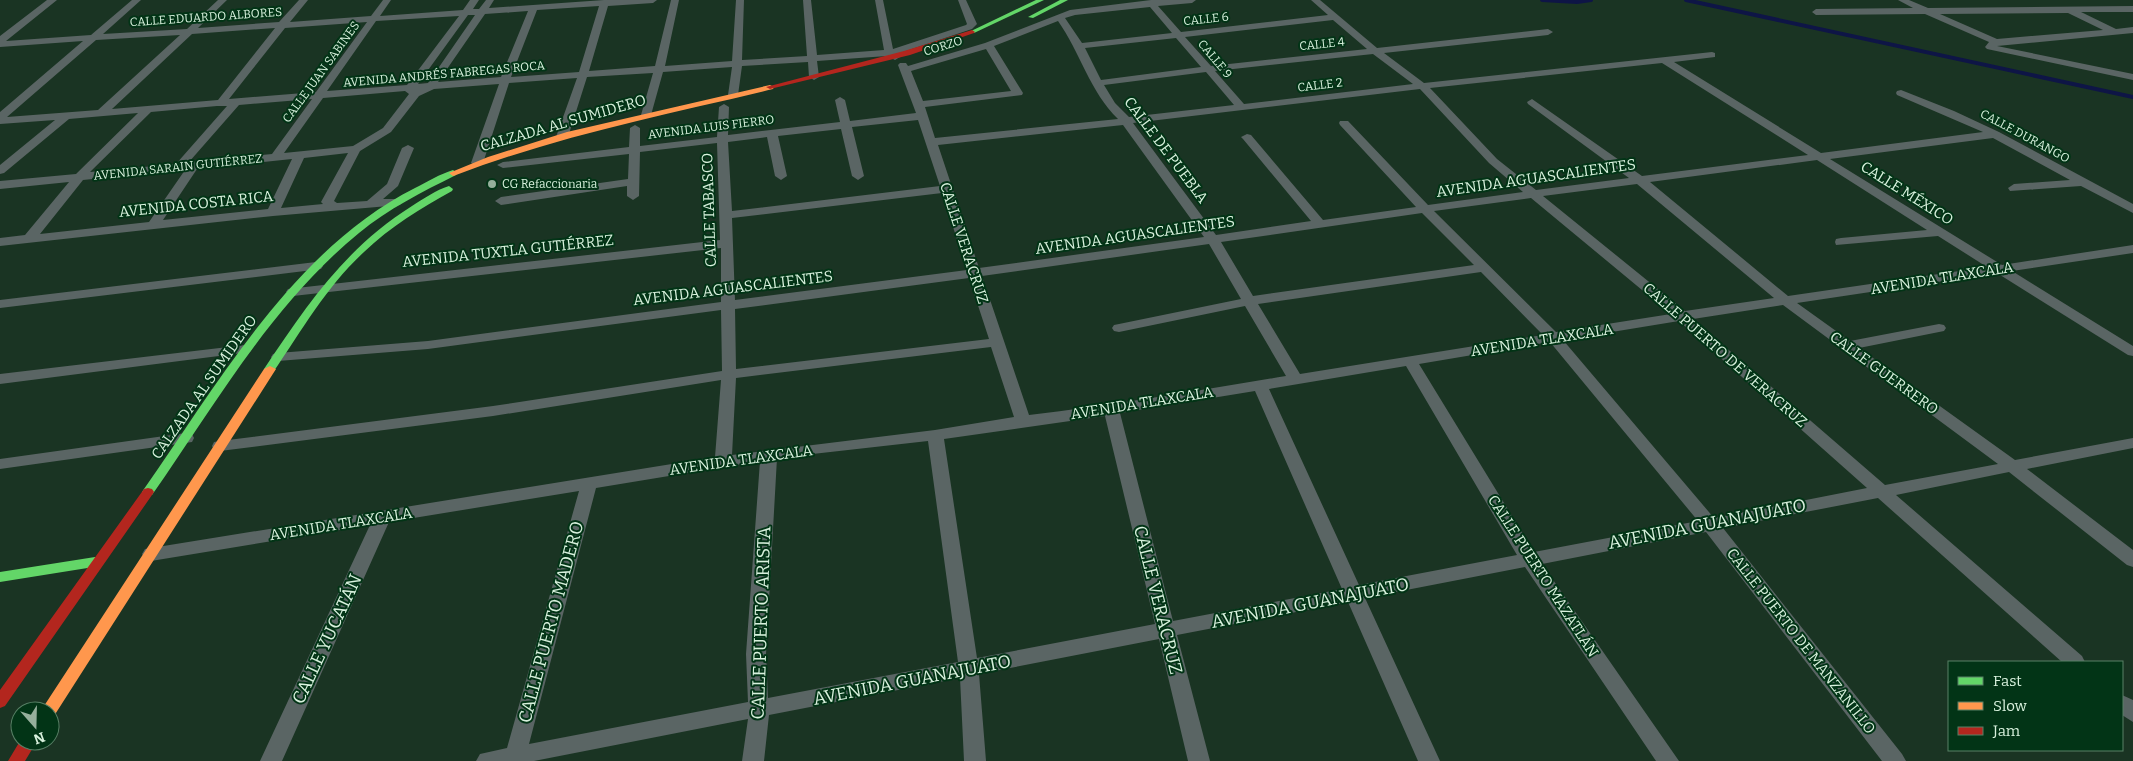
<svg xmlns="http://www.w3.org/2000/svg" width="2133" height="761" font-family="Bitter,serif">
<rect width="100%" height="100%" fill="#1a3423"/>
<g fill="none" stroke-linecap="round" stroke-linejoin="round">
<!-- stream -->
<path stroke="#0e1546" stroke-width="4" d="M1542 0 1577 2 1591 0
M1686 0 2133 97"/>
<!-- street -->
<path fill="#5a6564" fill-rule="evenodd" d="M47 0H57L6 41 91 35 132 0H141L103 34 187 29 218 0H227L198 28 279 22 299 0H308L290 22 371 16 383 0H391L380 16 463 10 470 0H479L473 9H479L486 0H494L489 8 604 0H657L653 3 608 6 589 71 655 66 671 0H679L665 66 732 61 736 0H744L742 60 807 56 803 0H811L817 55 884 50 875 0H883L893 49 966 25 967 24 958 0H966L977 24 972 29 897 54 900 57 895 60 887 56 817 61 819 77 814 80 809 77 808 62 742 66 738 95 733 98 728 95 732 67 663 72 651 115 646 118 641 115 653 73 587 77 568 137 562 140 556 137 577 78 509 83 483 163 477 166 471 163 499 84 434 89 419 96 391 132 360 151 334 201 337 203 367 201 387 184 402 148 408 145 414 148 398 186 383 199H400L402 202 400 205 273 216 0 246V238L25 235 69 182 0 189V181L76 174 138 113 69 119 4 173 0 174V165L55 120 0 124V112L83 41 0 47V36ZM599 6 579 72 511 77 537 10ZM528 11 501 77 438 82 485 14ZM468 15H475L428 83 418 84ZM459 16 407 85 327 91 376 21ZM367 22 316 92 229 99 285 28ZM275 28 218 100 112 109 192 34ZM180 35 98 110 7 117 96 40ZM405 91 409 94 383 128 353 146 284 153 323 98ZM312 99 272 154 189 162 239 105ZM217 106H227L176 164 90 172 151 112ZM348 153 321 202 323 204 281 208 304 158ZM292 159 268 209 163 220 197 169ZM179 170H185L149 222 40 234 83 180Z
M1151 0H1196L1192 3 1158 6 1181 32 1328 15 1311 0H1320L1377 48 1548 29 1553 32 1548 35 1384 53 1424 83 1712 52 1715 53V57L1674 62 1821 153 1983 132 1897 95 1896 93 1897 91 1901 90 1954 111 1999 132 2133 204V213L2081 186 2010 191 2008 188 2014 184 2070 180 1993 138 1830 159 2002 265 2133 245V253L2012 271 2133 346V356L2128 355 1997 273 1797 303 1850 341 1939 324 1944 325 1946 328 1944 331 1859 348 2015 460 2133 438V448L2027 469 2133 550V567L2127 565 2009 472 1896 495 2082 656 2085 662H2062L1878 498 1723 528 1902 754 1906 761H1882L1706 532 1542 564 1679 761H1656L1525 567 1365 598 1440 761H1418L1348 602 1177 635 1210 761H1188L1159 639 979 674 986 761H964L960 678 769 715 764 761H742L748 719 534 761H476L480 754 507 748 579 491 389 522 282 761H260L370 525 151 561 145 559 142 554 145 549 715 457 721 380 493 416 220 451 214 450 212 446 214 442 220 441 493 406 722 371 721 310 428 349 278 361 273 360 271 357 273 354 278 353 428 341 721 302V248L293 296 286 292 288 289 720 240 717 143 640 152 639 196 633 200 627 196V186L501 205 495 201 501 197 628 179 629 154 503 168 497 165 503 162 629 147 630 128 635 125 640 128V146L717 137 719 107 724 104 729 107 728 135 840 122 835 100 840 97 845 100 850 121 916 113 898 65 900 63H906L908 66 985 43 1070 10ZM1150 7 1172 33 1082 43 1065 18 1075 15ZM1333 20 1367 49 1211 66 1185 37ZM1058 21C1080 52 1090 92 1118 119L935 138 925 107 1022 95 1023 93 994 46ZM1176 38 1201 67 1101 80 1085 48ZM986 49 1011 91 923 101 911 71ZM1373 54 1413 84 1244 104 1215 71ZM1662 63 1808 155 1642 176 1532 99 1527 102 1528 104 1629 178 1536 190 1497 159 1430 88ZM1206 72 1234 105 1129 117 1115 103 1104 85ZM1420 89 1489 163 1523 192 1428 205 1348 121H1340L1339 123 1340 125 1416 207 1323 220 1251 135 1247 134 1241 137 1243 139 1311 221 1216 235 1133 123ZM918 120 940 186 732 211 728 142 767 137 775 176 781 180 787 176 778 136 841 129 852 176 858 180 864 176 852 127ZM1123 125 1204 237 979 268 938 145ZM1817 160 1927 230 1841 238 1836 239 1835 242 1836 245 1938 236 1987 267 1788 296 1650 182ZM1637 184 1774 298 1685 311 1543 196ZM942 193 967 270 735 300 732 218ZM1531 198 1671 314 1556 332 1434 211ZM1422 213 1474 265 1253 296 1221 242ZM1209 244 1241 299 1119 324 1114 325 1112 328 1114 331 1119 332 1245 306 1286 376C1202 390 1115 405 1029 415L982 276ZM1481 272 1543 335 1300 374 1258 304ZM969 278 989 339 736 369 735 309ZM1783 305 1998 464 1885 485 1693 319ZM1679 321 1867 488 1714 518 1563 340ZM1550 342 1698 521 1534 552 1419 364ZM991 347 1014 417 935 430 732 455 736 378ZM1406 366 1517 555 1359 585 1269 389ZM1255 391 1342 589 1173 621 1120 413ZM1105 416 1155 624 977 658 944 439ZM928 441 958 662 768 698 766 654 777 458ZM760 461 746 654 748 702 529 744 596 488Z
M1898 0H1909L1928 8 2133 6V12H2081L2116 29 2133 27V33L1997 46 2133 74V80L1987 49 1985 47 1989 42 1925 14 1816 15 1812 12 1816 9 1913 8ZM2068 13 2103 30 1997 39 1940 14Z
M316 262 323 266 321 269 0 308V300Z
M245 345 250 346 252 349 250 352 0 384V374Z
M186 433 192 434 194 438 192 442 0 469V459Z
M2122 695 2133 700V722L2122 715Z"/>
<!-- fast -->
<path fill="#63d668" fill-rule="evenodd" d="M1036 0H1044L974 33 969 32Z
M1060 0H1068L1033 18 1028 17Z
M453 170 457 173 456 175C422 192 388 209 359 233 272 304 215 405 152 495H144L142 492 144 489C219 382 294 249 415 188 427 182 440 174 453 170Z
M449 186 453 189 452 191C421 208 390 227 364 252 327 286 302 330 274 371H266L264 369C307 305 345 248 412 206 423 199 436 190 449 186Z
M95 557 100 558 102 562 100 566 0 582V572Z"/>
<!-- slow -->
<path fill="#ff974d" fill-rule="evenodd" d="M770 85 774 87 773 89C665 115 561 135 456 175L453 176 449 173 488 157 567 132Z
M270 366 276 369 54 716 50 717V711H41L44 706 264 369Z"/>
<!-- jam -->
<path fill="#b3261e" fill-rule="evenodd" d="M972 30 975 32 974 33 910 55 770 89 766 87 904 51Z
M148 488 152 489 154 492 152 495 5 706 0 708V690L144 489Z
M20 741H37L25 761H8Z"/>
</g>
<!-- markers -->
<circle fill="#96af9c" stroke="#023416" stroke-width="2" cx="492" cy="184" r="5"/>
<g text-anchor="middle" stroke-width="4" stroke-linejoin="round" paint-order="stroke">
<!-- far-street labels -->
<g font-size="12" fill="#d8f1dd" stroke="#023416">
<text transform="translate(206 17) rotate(-4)" y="4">CALLE EDUARDO ALBORES</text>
<text transform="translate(1206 19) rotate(-6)" y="4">CALLE 6</text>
<text transform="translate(1322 44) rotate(-6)" y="4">CALLE 4</text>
<text transform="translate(943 46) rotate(-17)" y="4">CORZO</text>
<text transform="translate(1215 59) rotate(50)" y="4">CALLE 9</text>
<text transform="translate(321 72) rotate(-54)" y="4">CALLE JUAN SABINES</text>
<text transform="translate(444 74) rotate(-5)" y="4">AVENIDA ANDRÉS FABREGAS ROCA</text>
<text transform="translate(1320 85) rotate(-7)" y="4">CALLE 2</text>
<text transform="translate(711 127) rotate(-7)" y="4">AVENIDA LUIS FIERRO</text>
<text transform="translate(2025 136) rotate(28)" y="4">CALLE DURANGO</text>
<text transform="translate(178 167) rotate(-6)" y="4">AVENIDA SARAIN GUTIÉRREZ</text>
</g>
<!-- far-poi labels -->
<g font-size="12" fill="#d8f1dd" stroke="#023416" text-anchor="start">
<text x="502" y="188">CG Refaccionaria</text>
</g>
<!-- street labels -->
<g font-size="15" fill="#d8f1dd" stroke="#023416">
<text transform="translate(563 123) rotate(-16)" y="5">CALZADA AL SUMIDERO</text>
<text transform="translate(1166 150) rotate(53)" y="5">CALLE DE PUEBLA</text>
<text transform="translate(1536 178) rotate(-8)" y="5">AVENIDA AGUASCALIENTES</text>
<text transform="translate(1907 193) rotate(32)" y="5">CALLE MÉXICO</text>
<text transform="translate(196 204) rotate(-6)" y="5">AVENIDA COSTA RICA</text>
<text transform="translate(709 210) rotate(-92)" y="5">CALLE TABASCO</text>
<text transform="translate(1135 235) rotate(-8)" y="5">AVENIDA AGUASCALIENTES</text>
<text transform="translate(964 243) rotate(72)" y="5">CALLE VERACRUZ</text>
<text transform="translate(508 251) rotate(-6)" y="5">AVENIDA TUXTLA GUTIÉRREZ</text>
<text transform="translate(1942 278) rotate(-9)" y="5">AVENIDA TLAXCALA</text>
<text transform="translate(733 288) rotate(-7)" y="5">AVENIDA AGUASCALIENTES</text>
<text transform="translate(1542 340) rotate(-9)" y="5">AVENIDA TLAXCALA</text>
<text transform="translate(1725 355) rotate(41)" y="5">CALLE PUERTO DE VERACRUZ</text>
<text transform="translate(1884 373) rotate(36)" y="5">CALLE GUERRERO</text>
<text transform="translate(204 387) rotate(-55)" y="5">CALZADA AL SUMIDERO</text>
<text transform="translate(1142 403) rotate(-9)" y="5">AVENIDA TLAXCALA</text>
<text transform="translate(741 460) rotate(-8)" y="5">AVENIDA TLAXCALA</text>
<text transform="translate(341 524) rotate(-9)" y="5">AVENIDA TLAXCALA</text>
<text transform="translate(1543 576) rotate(57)" y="5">CALLE PUERTO MAZATLÁN</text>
<text transform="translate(1801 641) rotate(52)" y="5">CALLE PUERTO DE MANZANILLO</text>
</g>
<!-- near-street labels -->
<g font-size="18" fill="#d8f1dd" stroke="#023416">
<text transform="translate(1707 524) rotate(-11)" y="6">AVENIDA GUANAJUATO</text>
<text transform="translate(1158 600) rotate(76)" y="6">CALLE VERACRUZ</text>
<text transform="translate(1310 603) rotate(-11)" y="6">AVENIDA GUANAJUATO</text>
<text transform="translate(551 622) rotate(-75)" y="6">CALLE PUERTO MADERO</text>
<text transform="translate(761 623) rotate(-88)" y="6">CALLE PUERTO ARISTA</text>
<text transform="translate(327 639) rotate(-65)" y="6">CALLE YUCATÁN</text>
<text transform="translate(912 680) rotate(-11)" y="6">AVENIDA GUANAJUATO</text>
</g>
</g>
<!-- legend -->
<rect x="1948" y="661" width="175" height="90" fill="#023416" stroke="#588066"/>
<rect x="1958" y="677" width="25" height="8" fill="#63d668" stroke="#588066"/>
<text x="1993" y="686" font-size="15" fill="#d8f1dd">Fast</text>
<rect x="1958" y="702" width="25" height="8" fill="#ff974d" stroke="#588066"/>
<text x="1993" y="711" font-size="15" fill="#d8f1dd">Slow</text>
<rect x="1958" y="727" width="25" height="8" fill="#b3261e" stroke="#588066"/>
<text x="1993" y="736" font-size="15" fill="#d8f1dd">Jam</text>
<!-- north arrow -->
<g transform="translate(35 726) rotate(160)"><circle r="24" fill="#023416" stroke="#588066"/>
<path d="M0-4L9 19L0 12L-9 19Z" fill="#96af9c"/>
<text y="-8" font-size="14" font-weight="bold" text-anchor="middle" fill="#d8f1dd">N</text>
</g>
</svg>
